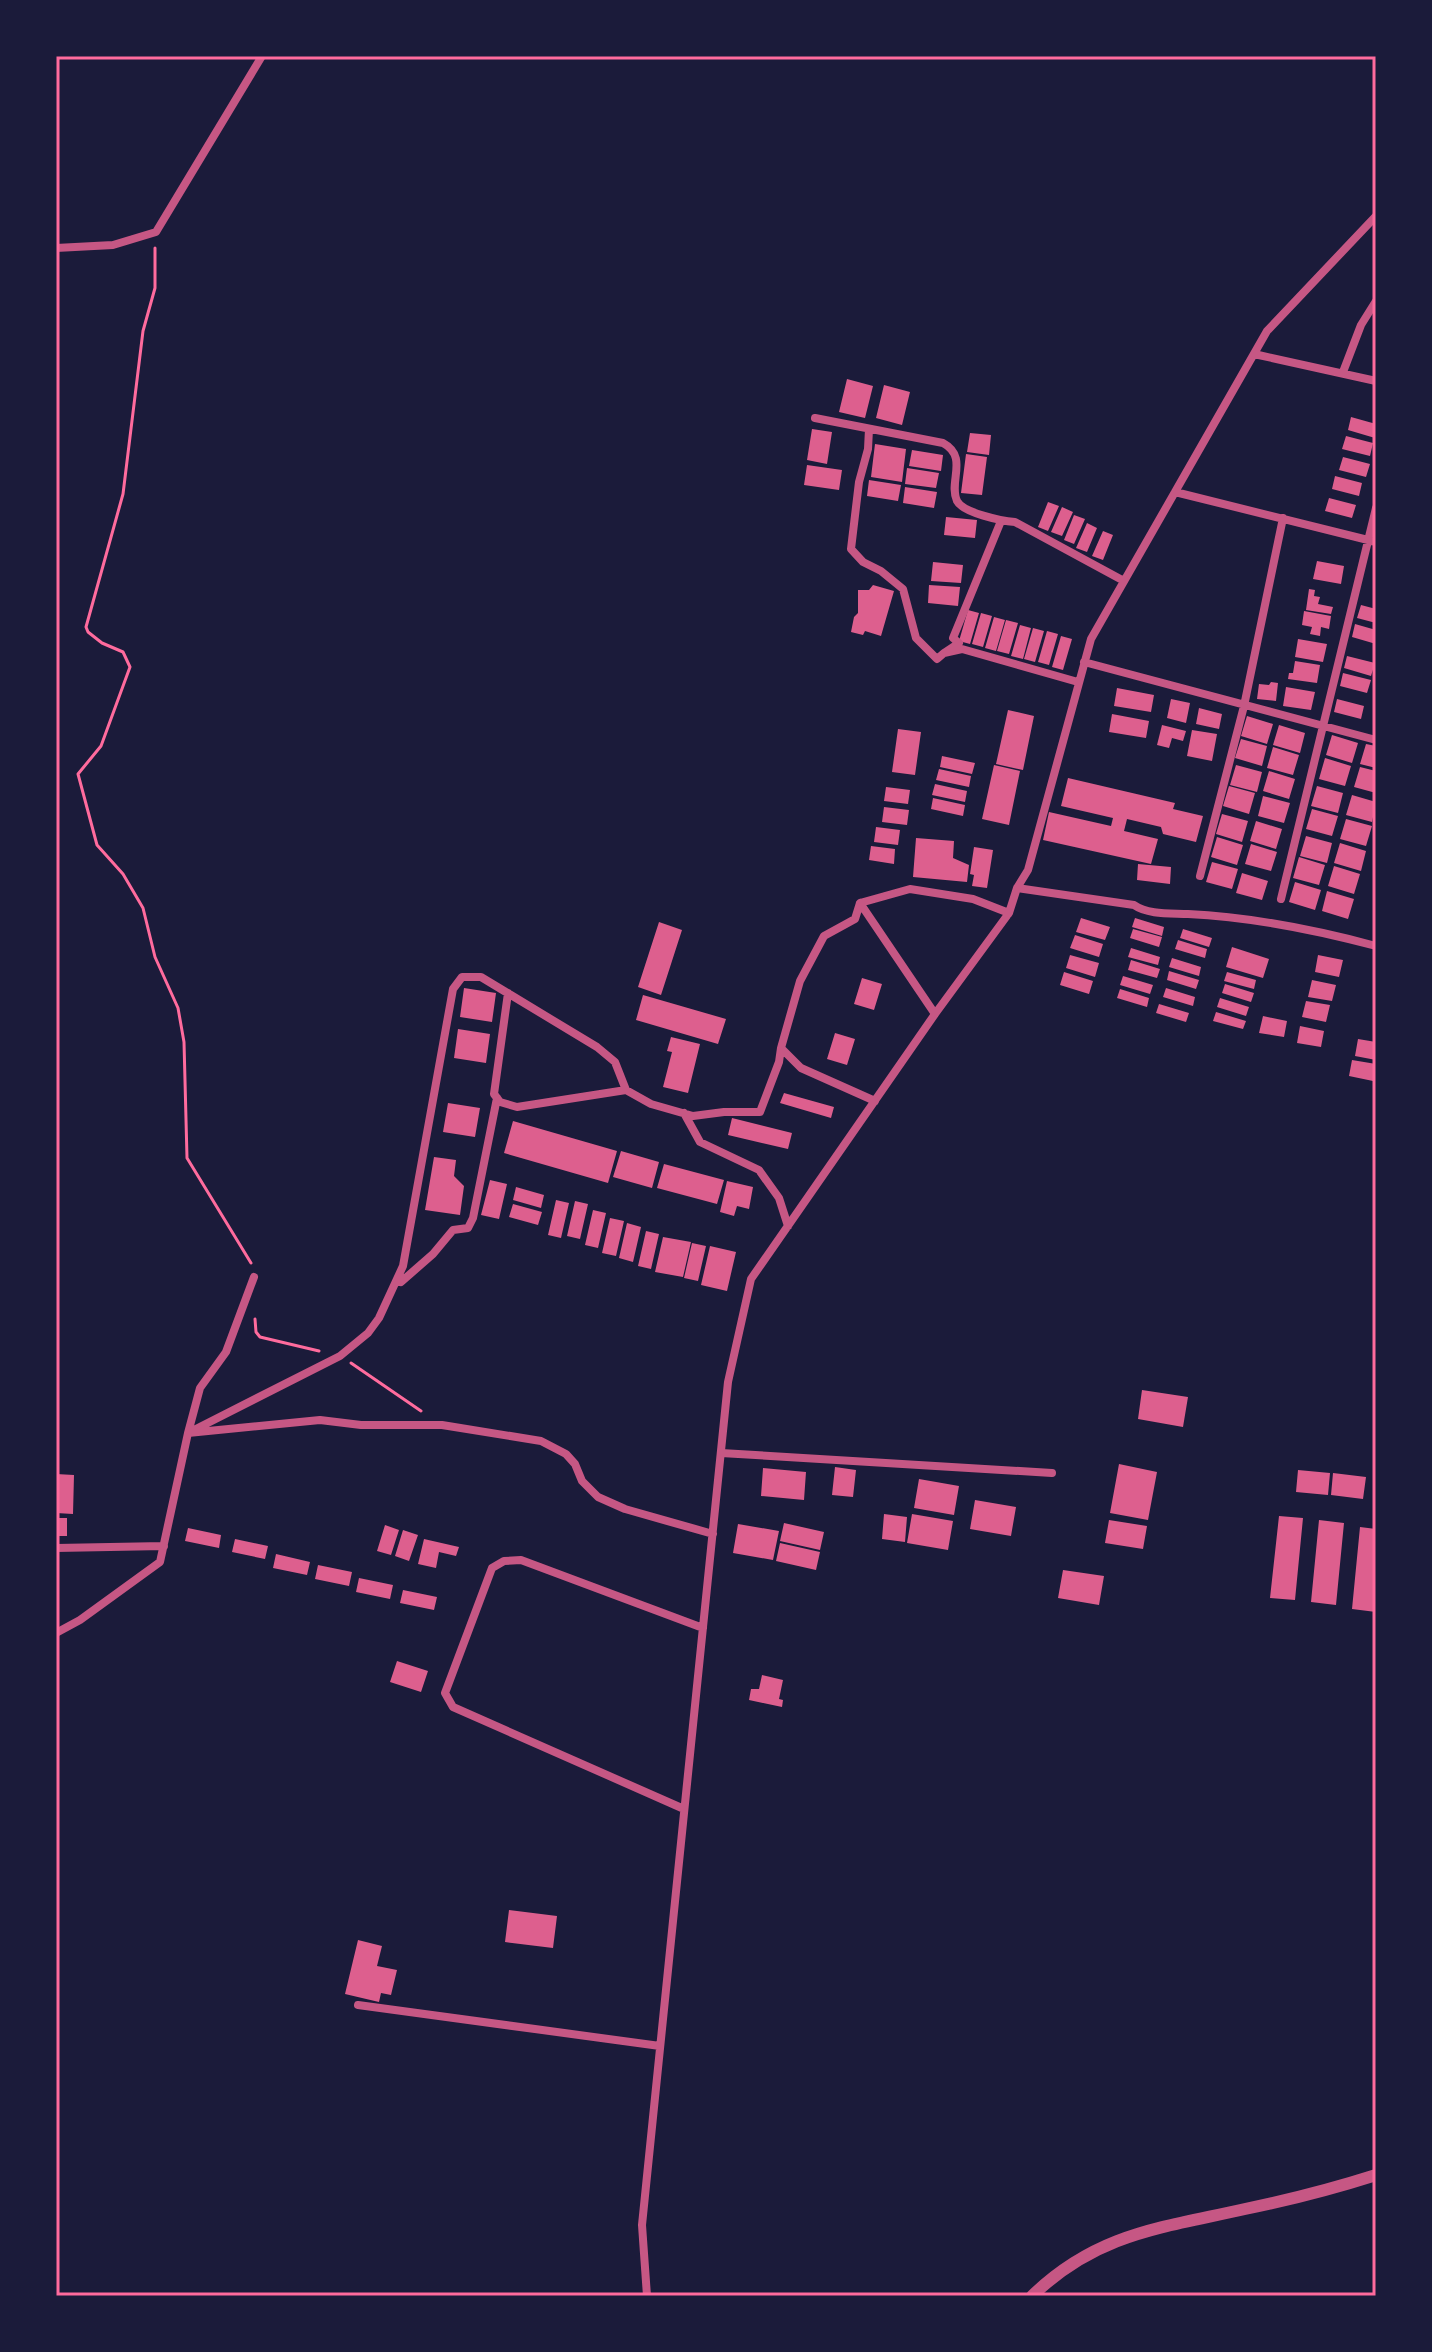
<svg xmlns="http://www.w3.org/2000/svg" width="1432" height="2352" font-family="Commissioner,sans-serif">
<rect width="100%" height="100%" fill="#1b1b3a"/>
<!-- building -->
<path fill="#dd5f8e" d="M847 379 873 386 865 418 839 412Z
M884 385 910 392 902 425 876 418Z
M1351 417 1376 424 1375 438 1348 430Z
M812 429 832 432 827 464 807 460Z
M970 433 991 435 989 455 967 452Z
M1346 436 1373 443 1370 456 1342 449Z
M875 444 906 449 902 482 871 477Z
M912 450 943 455 941 471 909 466Z
M966 454 987 457 982 495 961 493Z
M1343 457 1370 464 1366 477 1339 470Z
M807 465 842 470 839 490 804 485Z
M907 468 939 473 936 488 905 484Z
M1335 476 1362 483 1359 496 1332 489Z
M869 480 901 485 898 501 867 496Z
M905 487 937 492 934 508 903 503Z
M1329 498 1356 505 1352 518 1325 511Z
M1048 502 1059 506 1048 531 1038 527Z
M1062 507 1073 512 1062 536 1051 532Z
M1074 515 1085 519 1074 544 1064 540Z
M946 517 977 520 975 538 944 535Z
M1087 523 1097 528 1087 552 1076 548Z
M1103 531 1113 535 1103 560 1092 556Z
M1317 561 1344 566 1341 584 1313 579Z
M933 562 963 565 961 583 931 581Z
M873 585 894 591 881 636 865 631 863 635 851 632 854 617 858 613V590H869Z
M929 585 960 587 958 606 928 603Z
M1309 589 1315 590 1314 596 1320 597 1318 604 1333 607 1331 614 1306 610Z
M1361 605 1376 609V623L1357 618Z
M968 610 979 613 970 644 959 641Z
M1304 611 1331 616 1329 629 1321 627 1320 636 1310 634 1312 627 1302 625Z
M981 613 992 616 983 647 972 644Z
M994 617 1005 620 996 651 985 648Z
M1006 620 1018 623 1009 654 997 651Z
M1355 624 1376 630V644L1352 637Z
M1020 625 1031 628 1023 659 1011 656Z
M1033 628 1044 631 1035 662 1024 659Z
M1047 631 1058 634 1049 665 1038 662Z
M1061 636 1072 639 1063 670 1052 667Z
M1298 639 1327 644 1323 662 1295 657Z
M1347 656 1375 663 1371 676 1344 668Z
M1295 661 1320 665 1317 683 1288 679 1289 673H1293Z
M1343 673 1371 680 1367 693 1340 686Z
M1271 682 1278 683 1276 701 1257 699 1259 684 1269 685Z
M1286 687 1315 692 1311 710 1283 706Z
M1117 688 1154 695 1151 712 1114 706Z
M1171 699 1190 703 1186 723 1167 718Z
M1337 699 1364 706 1361 719 1334 712Z
M1199 708 1222 714 1219 729 1196 724Z
M1008 710 1034 716 1023 770 996 764Z
M1112 714 1149 721 1146 738 1109 732Z
M1247 716 1273 724 1267 744 1241 736Z
M1162 725 1186 731 1183 741 1172 738 1169 748 1157 745Z
M1279 725 1305 733 1300 753 1273 745Z
M898 729 921 732 915 775 892 772Z
M1192 730 1217 734 1212 761 1187 756Z
M1332 735 1358 743 1352 763 1326 755Z
M1241 739 1267 746 1262 766 1235 758Z
M1366 744 1376 746V768L1360 764Z
M1273 747 1299 755 1293 775 1267 768Z
M942 756 975 763 972 774 940 767Z
M1325 758 1351 766 1345 786 1319 779Z
M994 765 1020 771 1009 825 982 819Z
M1236 765 1262 772 1257 792 1230 785Z
M1360 767 1376 771V793L1354 787Z
M939 769 971 776 969 787 936 780Z
M1269 771 1295 779 1289 799 1263 791Z
M1068 778 1175 803 1173 809 1203 816 1196 842 1163 834 1161 827 1127 819 1124 831 1158 839 1151 864 1043 840 1049 812 1111 826 1113 818 1061 806Z
M935 784 967 791 965 802 932 795Z
M1229 786 1255 793 1249 814 1223 806Z
M1317 786 1343 793 1338 813 1311 806Z
M886 787 910 790 908 804 884 801Z
M1352 795 1376 802 1372 822 1346 815Z
M1263 796 1290 803 1284 823 1258 816Z
M933 798 965 805 963 816 931 809Z
M884 807 909 810 907 825 882 822Z
M1312 809 1338 816 1332 836 1306 829Z
M1222 814 1248 821 1242 842 1216 834Z
M1346 819 1372 826 1366 846 1340 839Z
M1256 821 1282 829 1276 849 1250 841Z
M876 827 900 830 898 845 874 842Z
M1306 836 1332 843 1327 863 1300 856Z
M1217 837 1243 845 1237 865 1211 857Z
M916 838 954 841 953 858 969 865 967 882 913 877Z
M1340 843 1366 851 1361 871 1334 863Z
M1251 844 1277 852 1271 871 1245 864Z
M871 846 895 849 894 864 869 860Z
M974 847 993 850 987 888 972 886 974 875 970 874Z
M1299 857 1325 865 1319 885 1293 878Z
M1212 862 1238 869 1232 889 1206 882Z
M1138 864 1171 867 1170 884 1137 880Z
M1334 866 1360 874 1354 894 1328 886Z
M1242 873 1268 881 1262 900 1236 893Z
M1295 882 1321 890 1315 910 1289 902Z
M1327 891 1354 899 1348 919 1322 911Z
M1081 918 1110 927 1105 940 1076 932Z
M1135 918 1164 927 1162 936 1132 927Z
M659 922 682 930 661 995 638 987Z
M1133 929 1162 937 1159 947 1130 938Z
M1183 929 1212 938 1209 947 1180 938Z
M1075 935 1103 944 1099 957 1070 948Z
M1178 940 1207 949 1205 958 1175 949Z
M1232 947 1269 959 1263 978 1226 967Z
M1131 948 1160 957 1158 965 1128 957Z
M1070 955 1099 963 1095 977 1066 968Z
M1318 955 1343 960 1339 977 1315 972Z
M1172 958 1201 967 1199 976 1169 967Z
M1131 960 1160 969 1157 978 1128 970Z
M1169 971 1199 980 1196 989 1167 980Z
M1064 972 1093 981 1089 994 1060 985Z
M1227 972 1256 980 1254 989 1224 981Z
M1123 976 1153 985 1150 994 1120 985Z
M862 978 882 984 874 1010 854 1004Z
M1312 980 1336 985 1332 1001 1308 997Z
M1225 984 1254 993 1251 1002 1222 993Z
M464 988 496 993 492 1022 460 1017Z
M1166 988 1195 997 1193 1006 1163 997Z
M1120 989 1149 998 1147 1007 1117 998Z
M643 995 726 1019 718 1044 636 1020Z
M1220 998 1249 1007 1246 1016 1217 1007Z
M1306 1001 1330 1005 1326 1022 1302 1017Z
M1159 1004 1189 1013 1186 1022 1156 1013Z
M1216 1012 1246 1021 1243 1029 1213 1021Z
M1263 1016 1287 1021 1284 1037 1259 1033Z
M1300 1026 1324 1031 1321 1047 1297 1043Z
M458 1029 490 1034 486 1063 454 1058Z
M835 1033 855 1039 847 1065 827 1059Z
M671 1037 700 1044 688 1093 663 1087 672 1052 667 1051Z
M1358 1039 1376 1042V1060L1355 1056Z
M1352 1060 1376 1064 1373 1081 1349 1076Z
M784 1093 834 1107 831 1118 780 1103Z
M448 1103 480 1108 475 1137 443 1132Z
M732 1118 792 1133 788 1149 728 1135Z
M513 1121 617 1151 608 1183 504 1153Z
M621 1151 659 1162 652 1188 613 1177Z
M434 1157 456 1160 454 1176 464 1186 460 1215 425 1210Z
M664 1164 724 1180 717 1204 657 1188Z
M490 1180 507 1184 499 1219 481 1215Z
M727 1181 753 1187 749 1209 737 1206 734 1216 720 1212Z
M516 1187 544 1195 541 1208 513 1200Z
M556 1200 569 1203 561 1238 548 1235Z
M575 1201 588 1204 580 1239 567 1236Z
M513 1204 542 1212 538 1225 509 1217Z
M593 1210 606 1213 598 1248 585 1245Z
M610 1218 624 1221 616 1256 602 1253Z
M627 1223 641 1227 633 1262 619 1258Z
M646 1231 659 1234 651 1269 638 1266Z
M663 1237 691 1242 683 1277 655 1272Z
M692 1243 706 1246 698 1281 684 1278Z
M710 1246 736 1252 727 1291 701 1285Z
M1142 1390 1188 1397 1183 1427 1138 1419Z
M1119 1464 1157 1472 1148 1520 1110 1513Z
M835 1467 856 1470 853 1497 832 1495Z
M763 1468 806 1472 804 1500 761 1496Z
M1298 1470 1330 1473 1328 1495 1296 1492Z
M1333 1473 1366 1477 1363 1499 1331 1495Z
M56 1474 74 1475 73 1514 56 1513Z
M919 1479 959 1486 954 1515 914 1508Z
M975 1500 1016 1507 1011 1536 970 1529Z
M884 1514 907 1517 905 1542 882 1539Z
M912 1514 953 1521 948 1550 907 1543Z
M1279 1516 1303 1518 1295 1600 1270 1598Z
M56 1518H67V1536H56Z
M1109 1520 1147 1526 1143 1549 1105 1543Z
M1319 1520 1344 1523 1336 1605 1311 1602Z
M784 1523 824 1532 820 1550 780 1541Z
M738 1524 779 1531 773 1560 733 1553Z
M385 1525 399 1530 391 1555 377 1551Z
M1360 1527 1376 1529V1612L1352 1609Z
M188 1528 221 1535 219 1548 185 1541Z
M403 1530 418 1535 409 1561 395 1556Z
M235 1539 268 1546 265 1559 232 1552Z
M424 1539 459 1547 456 1556 439 1552 436 1568 418 1564Z
M780 1543 820 1552 816 1570 776 1561Z
M276 1554 310 1562 307 1575 273 1568Z
M318 1565 352 1572 349 1586 315 1579Z
M1063 1570 1104 1576 1099 1605 1058 1598Z
M359 1578 393 1585 390 1599 356 1592Z
M403 1590 437 1597 434 1610 400 1603Z
M397 1661 428 1671 421 1692 390 1682Z
M762 1675 783 1680 779 1699 783 1700 782 1707 749 1700 751 1689H759Z
M509 1910 557 1916 553 1948 505 1942Z
M358 1940 382 1946 377 1966 397 1970 391 1995 381 1993 379 2002 345 1994Z"/>
<g fill="none" stroke-linecap="round" stroke-linejoin="round">
<!-- path -->
<path stroke="#ff6b9d" stroke-width="3" d="M155 248V288L143 331 123 494 86 627 88 632 102 643 123 652 130 667 101 746 78 774 97 845 123 874 143 908 155 957 178 1008 184 1042 187 1158 251 1263
M255 1319 256 1332 260 1337 319 1351
M351 1363 421 1411"/>
<!-- minor -->
<path stroke="#c65784" stroke-width="8" d="M56 248 113 245 156 232 262 56
M1254 354 1376 381
M1343 372 1361 325 1376 301
M815 418 943 443C969 457 948 482 957 501 963 513 1002 521 1015 522L1124 581
M869 429 868 449 859 482 851 549 863 562 881 571 903 589 916 638 937 659 944 653
M1175 492 1376 542
M1001 521 953 638 959 643 944 653 962 649 1078 682
M1084 662 1376 740
M1200 876 1244 706 1283 518
M1017 888 1134 905C1148 915 1172 913 1188 914 1251 917 1316 930 1376 946
M1281 899 1376 508
M860 903 935 1014
M508 993 494 1094 500 1102 517 1107 626 1090
M781 1048 800 981 824 936 855 919 860 903 910 889 973 899 1009 913
M684 1113 700 1142 759 1170 779 1198 788 1226
M254 1277 226 1352 200 1388 188 1433 320 1420 361 1425H442L541 1441 566 1454 575 1464 582 1481 598 1497 625 1509 713 1534
M401 1282 433 1254 453 1230 468 1228 473 1218 497 1098
M721 1453 1052 1473
M56 1548 164 1546
M56 1633 80 1620 160 1562 188 1433 340 1356 368 1333 379 1318 403 1266 453 989 462 977H481L597 1047 615 1062 626 1090 651 1104 693 1116 724 1112H760L779 1062 781 1048 801 1068 875 1101
M684 1809 453 1707 445 1693 492 1568 504 1561 521 1560 703 1628
M358 2005 660 2046
M647 2296 642 2225 728 1382 751 1279 935 1014 1009 913 1017 888 1028 870 1091 639 1267 331 1376 216"/>
<!-- tertiary -->
<path stroke="#c65784" stroke-width="12" d="M1032 2296C1097 2233 1161 2228 1245 2209 1289 2200 1332 2189 1376 2175"/>
</g>
<!-- border -->
<rect width="1432" height="2352" fill="none" stroke="#1b1b3a" stroke-width="116"/>
<rect x="58" y="58" width="1316" height="2236" fill="none" stroke="#ff6b9d" stroke-width="3"/>
</svg>
